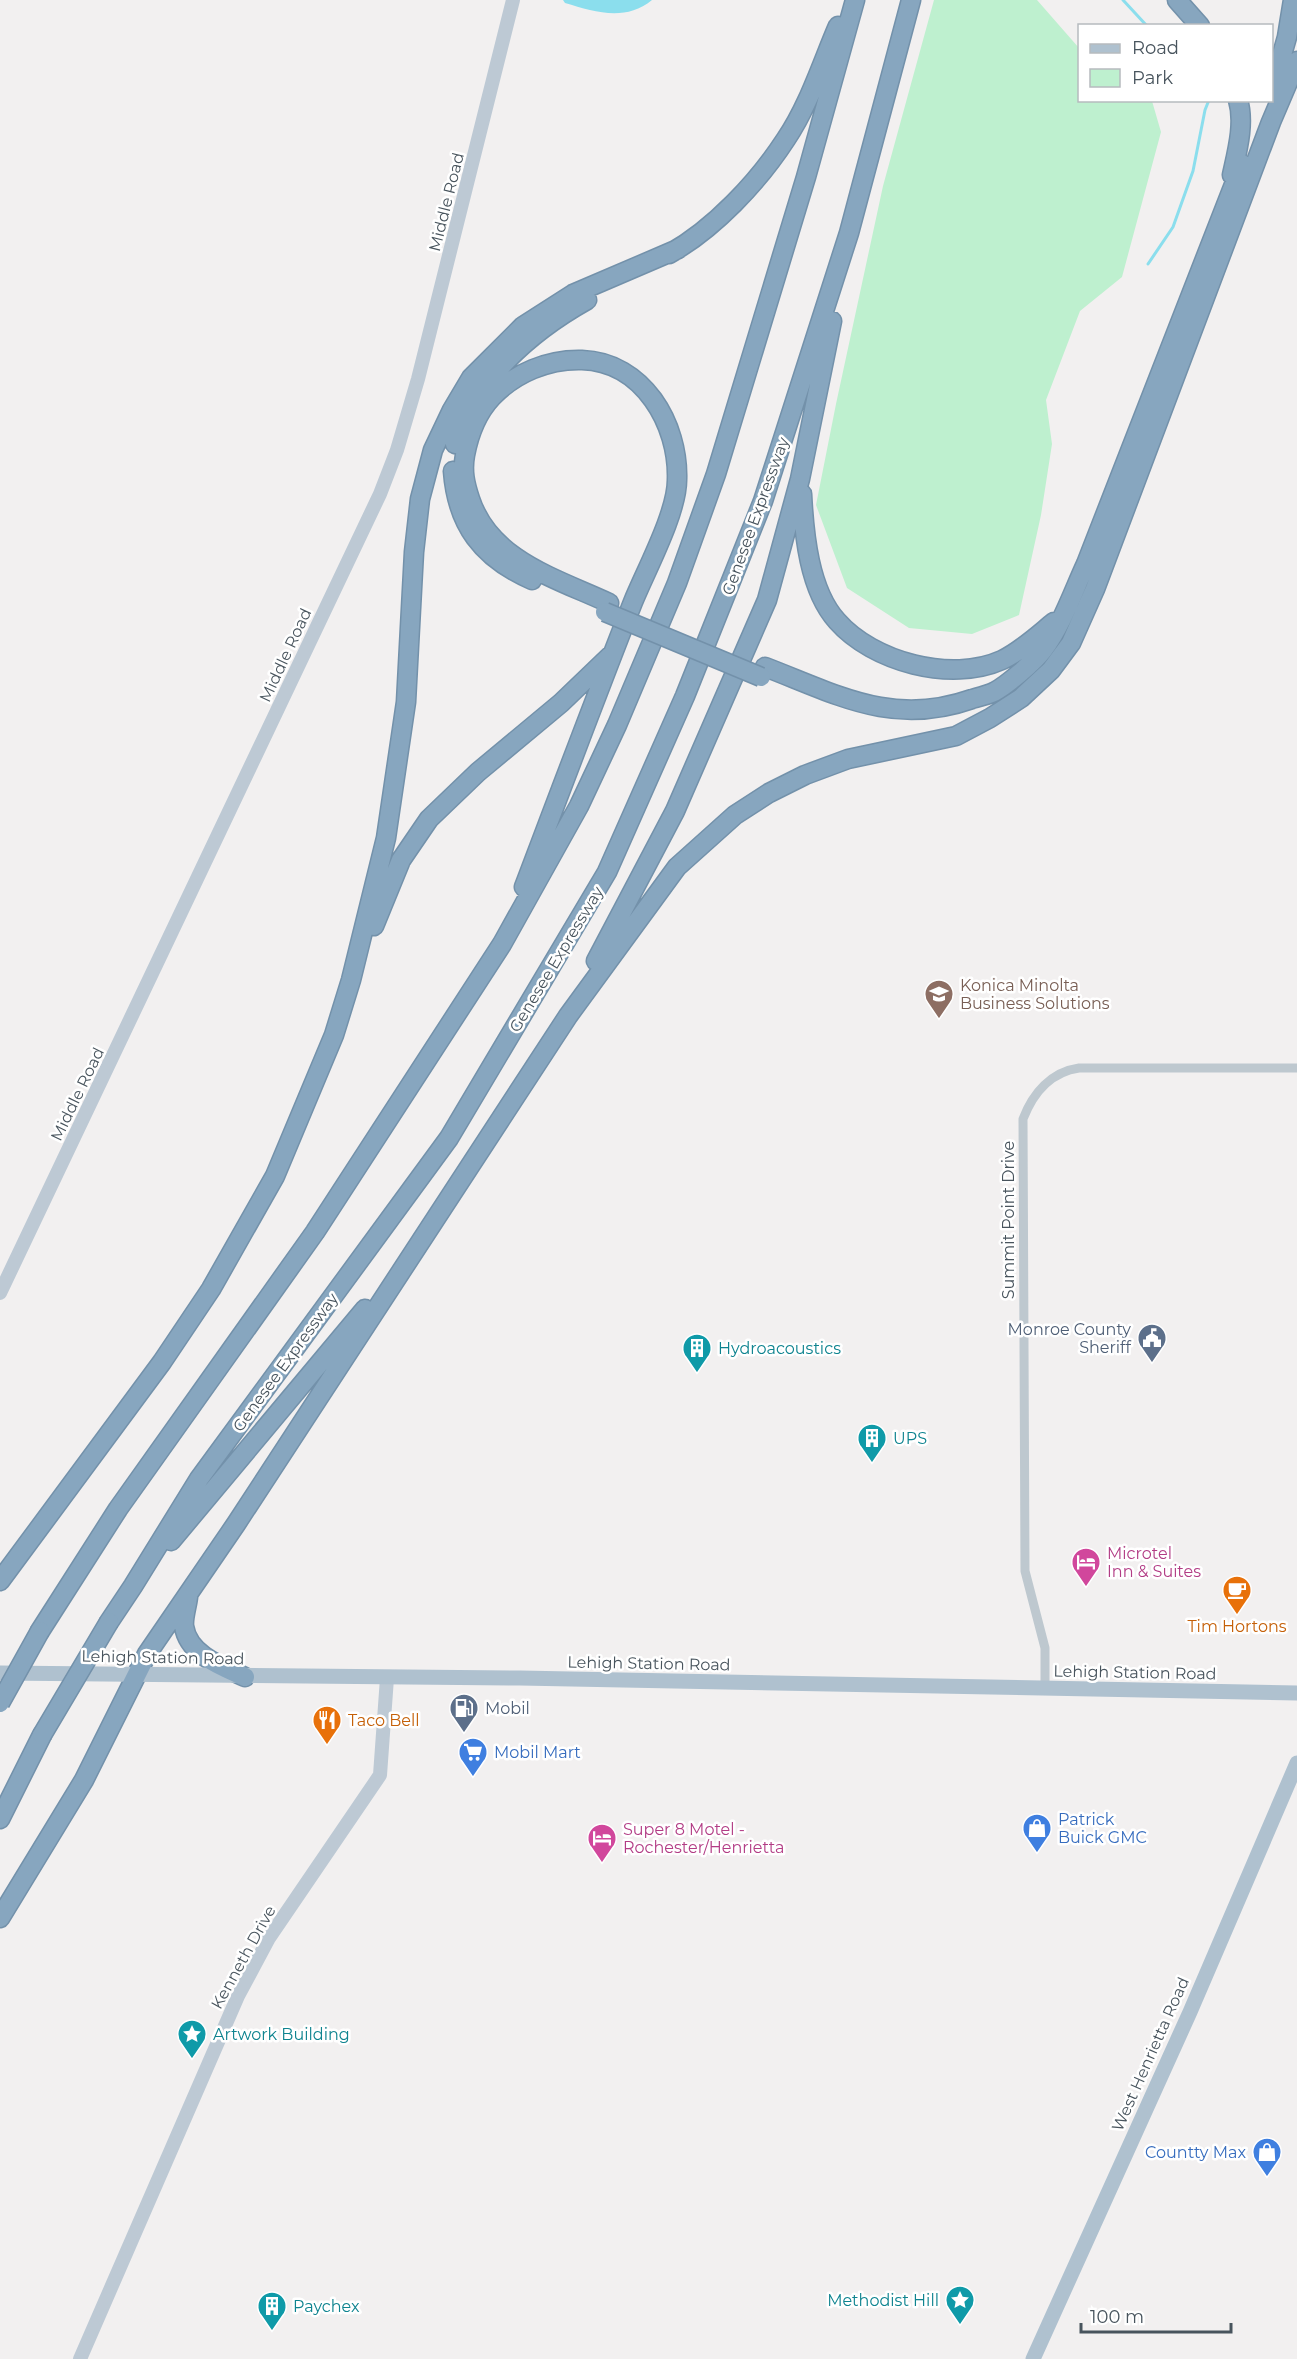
<svg xmlns="http://www.w3.org/2000/svg" width="1297" height="2359" font-family="Montserrat,sans-serif">
<rect width="100%" height="100%" fill="#f2f0f0"/>
<!-- green -->
<path fill="#bef0cf" d="M934 0H1037L1079 48 1080 100 1152 101 1161 132 1122 277 1080 311 1046 400 1052 444 1041 515 1019 615 972 634 909 628 847 588 816 505 836 404 883 186Z"/>
<!-- water -->
<path fill="#8bdeed" d="M563 0H652C625 22 595 12 565 3Z"/>
<g fill="none" stroke-linecap="round" stroke-linejoin="round">
<!-- stream -->
<path stroke="#8bdeed" stroke-width="3" d="M1123 0 1147 26
M1148 264 1173 227 1193 171 1205 110 1209 100"/>
<!-- highway casing -->
<g stroke="#7391aa" stroke-width="21">
<path id="highway" d="M1177 0 1200 26
M1272 90 1287 37 1293 0
M1232 175C1237 152 1245 123 1238 100
M669 254C714 229 758 182 786 139 809 105 822 63 838 26
M455 444C475 380 530 332 587 300
M453 471C457 525 482 558 532 580
M802 494C804 534 809 590 837 621 873 662 951 683 1002 660 1021 651 1038 635 1054 622
M765 667C838 695 893 727 972 699 979 697 987 695 994 692 1007 685 1034 662 1043 650 1062 625 1073 592 1086 564L1242 164
M524 887C560 792 596 696 633 602 646 570 677 513 677 480 679 424 643 362 582 360 548 359 515 373 492 397 477 413 469 434 465 455 462 471 465 484 470 499 490 560 555 578 609 603
M374 926 401 860 429 819 478 772 561 703 610 656
M596 961 675 811 767 600 800 479 832 321
M171 1541 365 1309
M0 1581 162 1362 211 1289 275 1176 334 1035 351 980 386 838 406 702 414 552 420 499 433 450 452 410 471 378 523 326 573 294 678 249
M188 1597C187 1606 183 1618 184 1626 188 1655 223 1667 245 1677
M109 1622 133 1586 199 1479 449 1138 607 872 685 696 763 501 849 233 911 0
M40 1631 118 1509 315 1232 502 944 579 806 617 725 677 583 716 474 806 177 855 0
M0 1819 42 1735
M0 1918 84 1780 147 1654 236 1524 568 1016 677 867 735 815 769 793 805 775 848 759 956 736 990 718 1021 698 1051 670 1071 643 1095 589 1271 122 1297 61"/>
</g>
<!-- street -->
<path stroke="#bec8cf" stroke-width="9" d="M1045 1688V1648L1025 1571 1023 1119C1033 1093 1051 1072 1079 1068H1297"/>
<!-- secondary -->
<path stroke="#bdc9d4" stroke-width="14" d="M0 1293 380 494 397 450 418 379 513 0
M80 2359 238 1996 269 1938 380 1775 387 1678"/>
<!-- primary -->
<path stroke="#afc1cf" stroke-width="15" d="M0 1673 520 1678 1297 1693
M1033 2359 1190 2012 1297 1763"/>
<!-- highway -->
<use href="#highway" stroke="#87a6bf" stroke-width="18"/>
<!-- highway-bridge casing -->
<g stroke="#7391aa" stroke-width="21" stroke-linecap="butt">
<path id="highway-bridge" d="M605 612 761 677
M0 1703 40 1631
M42 1735 109 1622"/>
</g>
<!-- highway-bridge -->
<use href="#highway-bridge" stroke="#87a6bf" stroke-width="18"/>
</g>
<!-- icons -->
<defs>
<g id="university-pin" transform="scale(1.5)"><path d="M0 17L-7.5 6A9.5 9.5 0 1 1 7.5 6Z" fill="#8d6e63" stroke="#fff"/><path d="M0-5L7-2L0 1L-7-2ZM-4 1L0 2.5L4 1V4Q0 6-4 4Z" fill="#fff"/></g>
<g id="civic-pin" transform="scale(1.5)"><path d="M0 17L-7.5 6A9.5 9.5 0 1 1 7.5 6Z" fill="#5c6f8a" stroke="#fff"/><path d="M-.6-6.5H3V-4.5H.6V-3L4-1V1h2V6H-6V1h2V-1L-.6-3ZM-1.2 2.5V6h2.4V2.5Z" fill="#fff"/></g>
<g id="building-pin" transform="scale(1.5)"><path d="M0 17L-7.5 6A9.5 9.5 0 1 1 7.5 6Z" fill="#0f9aa8" stroke="#fff"/><path d="M-4-6H4V6H1V3H-1V6H-4ZM-2.5-4.3h1.7v1.8h-1.7ZM.8-4.3h1.7v1.8H.8ZM-2.5-1h1.7V.8h-1.7ZM.8-1h1.7V.8H.8Z" fill="#fff"/></g>
<g id="hotel-pin" transform="scale(1.5)"><path d="M0 17L-7.5 6A9.5 9.5 0 1 1 7.5 6Z" fill="#d1479c" stroke="#fff"/><path d="M-6-4.5h1.5V1H6V5H4.5V3h-9V5H-6ZM-4 0a1.8 1.8 0 1 1 3.6 0ZM.5 0V-2.5h3Q6-2.5 6 0Z" fill="#fff"/></g>
<g id="cafe-pin" transform="scale(1.5)"><path d="M0 17L-7.5 6A9.5 9.5 0 1 1 7.5 6Z" fill="#e8710a" stroke="#fff"/><path d="M-5.5-4.5H6V0H3Q3 3.5 0 3.5H-2.5Q-5.5 3.5-5.5 0ZM3-3.2v2h1.7v-2ZM-6 4.5H4V6H-6Z" fill="#fff"/></g>
<g id="fuel-pin" transform="scale(1.5)"><path d="M0 17L-7.5 6A9.5 9.5 0 1 1 7.5 6Z" fill="#5c6f8a" stroke="#fff"/><path d="M-5.5-6h7V0h2V4h1.3V-2.5L3-4.5l.8-.8L6-3V5H2.5V1h-1V6h-7ZM-4.2-4.7v3.2H.2V-4.7Z" fill="#fff"/></g>
<g id="restaurant-pin" transform="scale(1.5)"><path d="M0 17L-7.5 6A9.5 9.5 0 1 1 7.5 6Z" fill="#e8710a" stroke="#fff"/><path d="M-5-6h1v4h1v-4h1v4h1v-4h1v5L-1.5 .5V6h-2V.5L-5-1ZM5-6V6H3V1.5H1.5Q1.5-4 5-6Z" fill="#fff"/></g>
<g id="supermarket-pin" transform="scale(1.5)"><path d="M0 17L-7.5 6A9.5 9.5 0 1 1 7.5 6Z" fill="#3f7fe0" stroke="#fff"/><path d="M-6-5.5h2.5l.6 2H6L4.5 2H-2.5L-4.4-4H-6ZM-1.5 3.2a1.3 1.3 0 1 0 .1 0ZM3 3.2a1.3 1.3 0 1 0 .1 0Z" fill="#fff"/></g>
<g id="shop-pin" transform="scale(1.5)"><path d="M0 17L-7.5 6A9.5 9.5 0 1 1 7.5 6Z" fill="#3f7fe0" stroke="#fff"/><path d="M-5-2.5h2.3a2.7 3.5 0 0 1 5.4 0H5L5.5 6h-11ZM-1.5-2.5h3a1.5 2.3 0 0 0-3 0Z" fill="#fff"/></g>
<g id="sight-pin" transform="scale(1.5)"><path d="M0 17L-7.5 6A9.5 9.5 0 1 1 7.5 6Z" fill="#0f9aa8" stroke="#fff"/><path d="M0-6L1.8-2.2L6-1.7L2.9 1.2L3.7 5.4L0 3.3L-3.7 5.4L-2.9 1.2L-6-1.7L-1.8-2.2Z" fill="#fff"/></g>
</defs>
<g fill-rule="evenodd">
<use href="#university-pin" x="939" y="994"/>
<use href="#civic-pin" x="1152" y="1338"/>
<use href="#building-pin" x="697" y="1348"/>
<use href="#building-pin" x="872" y="1438"/>
<use href="#hotel-pin" x="1086" y="1562"/>
<use href="#cafe-pin" x="1237" y="1590"/>
<use href="#fuel-pin" x="464" y="1708"/>
<use href="#restaurant-pin" x="327" y="1720"/>
<use href="#supermarket-pin" x="473" y="1752"/>
<use href="#shop-pin" x="1037" y="1828"/>
<use href="#hotel-pin" x="602" y="1838"/>
<use href="#sight-pin" x="192" y="2034"/>
<use href="#shop-pin" x="1267" y="2152"/>
<use href="#sight-pin" x="960" y="2300"/>
<use href="#building-pin" x="272" y="2306"/>
</g>
<g text-anchor="middle" stroke-width="5" stroke-linejoin="round" paint-order="stroke">
<!-- street labels -->
<g font-size="16" fill="#48545d" stroke="#fff">
<text transform="translate(446 202) rotate(-76)" y="6">Middle Road</text>
<text transform="translate(755 516) rotate(-70)" y="6">Genesee Expressway</text>
<text transform="translate(285 655) rotate(-65)" y="6">Middle Road</text>
<text transform="translate(556 959) rotate(-59)" y="6">Genesee Expressway</text>
<text transform="translate(77 1094) rotate(-64)" y="6">Middle Road</text>
<text transform="translate(1008 1220) rotate(-90)" y="6">Summit Point Drive</text>
<text transform="translate(285 1362) rotate(-54)" y="6">Genesee Expressway</text>
<text transform="translate(163 1657) rotate(1)" y="6">Lehigh Station Road</text>
<text transform="translate(649 1663) rotate(1)" y="6">Lehigh Station Road</text>
<text transform="translate(1135 1672) rotate(1)" y="6">Lehigh Station Road</text>
<text transform="translate(243 1957) rotate(-61)" y="6">Kenneth Drive</text>
<text transform="translate(1150 2054) rotate(-66)" y="6">West Henrietta Road</text>
</g>
<!-- education labels -->
<g font-size="16" fill="#785e54" stroke="#fff" text-anchor="start">
<text x="960" y="991">Konica Minolta<tspan x="960" dy="18">Business Solutions</tspan></text>
</g>
<!-- service labels -->
<g font-size="16" fill="#4e5e75" stroke="#fff" text-anchor="end">
<text x="1131" y="1335">Monroe County<tspan x="1131" dy="18">Sheriff</tspan></text>
<text x="485" y="1714" text-anchor="start">Mobil</text>
</g>
<!-- culture labels -->
<g font-size="16" fill="#0d838f" stroke="#fff" text-anchor="start">
<text x="718" y="1354">Hydroacoustics</text>
<text x="893" y="1444">UPS</text>
<text x="213" y="2040">Artwork Building</text>
<text x="939" y="2306" text-anchor="end">Methodist Hill</text>
<text x="293" y="2312">Paychex</text>
</g>
<!-- hotel labels -->
<g font-size="16" fill="#b23c85" stroke="#fff" text-anchor="start">
<text x="1107" y="1559">Microtel<tspan x="1107" dy="18">Inn &amp; Suites</tspan></text>
<text x="623" y="1835">Super 8 Motel -<tspan x="623" dy="18">Rochester/Henrietta</tspan></text>
</g>
<!-- food labels -->
<g font-size="16" fill="#c56008" stroke="#fff">
<text x="1237" y="1632">Tim Hortons</text>
<text x="348" y="1726" text-anchor="start">Taco Bell</text>
</g>
<!-- shop labels -->
<g font-size="16" fill="#366cbe" stroke="#fff" text-anchor="start">
<text x="494" y="1758">Mobil Mart</text>
<text x="1058" y="1825">Patrick<tspan x="1058" dy="18">Buick GMC</tspan></text>
<text x="1246" y="2158" text-anchor="end">Countty Max</text>
</g>
</g>
<!-- legend -->
<rect x="1078" y="24" width="195" height="78" fill="#ffffff" stroke="#b6bbbe" stroke-width="1.5"/>
<rect x="1090" y="44" width="30" height="9" fill="#afc1cf" stroke="#b6bbbe" stroke-width="1.5"/>
<text x="1132" y="54" font-size="18" fill="#48545d">Road</text>
<rect x="1090" y="69" width="30" height="18" fill="#bef0cf" stroke="#b6bbbe" stroke-width="1.5"/>
<text x="1132" y="84" font-size="18" fill="#48545d">Park</text>
<!-- scale -->
<path d="M1081 2323v9h150v-9" fill="none" stroke="#48545d" stroke-width="3"/>
<text x="1090" y="2323" font-size="18" fill="#48545d" stroke="#ffffff" stroke-width="4.5" paint-order="stroke">100 m</text>
</svg>
